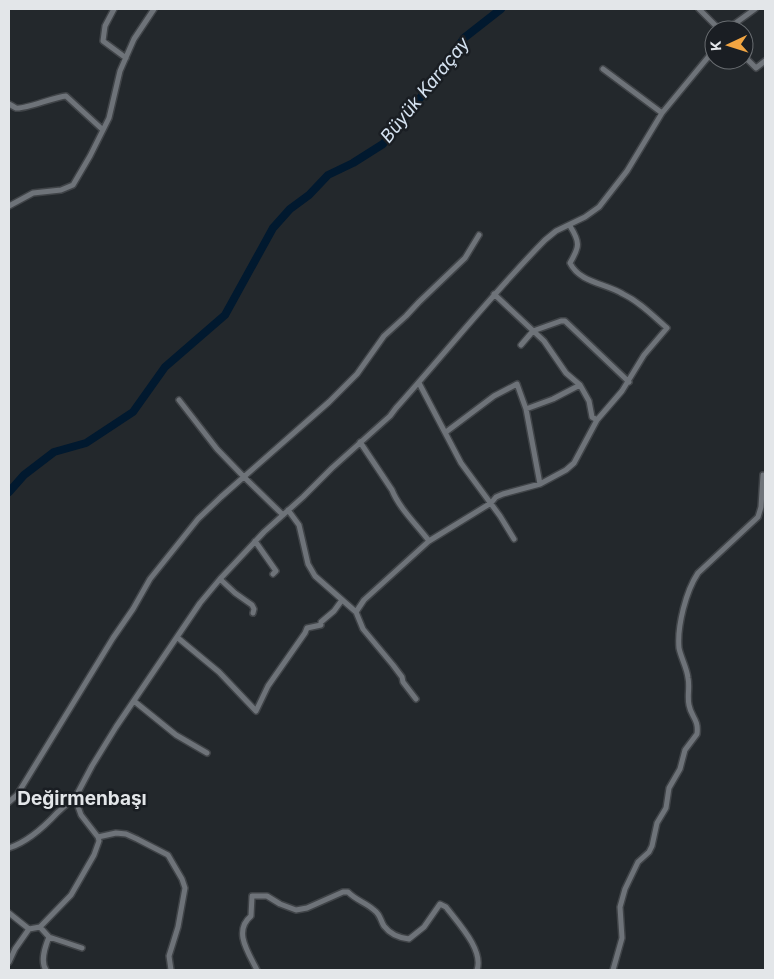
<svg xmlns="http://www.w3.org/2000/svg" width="774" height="979" font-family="Inter,sans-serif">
<rect width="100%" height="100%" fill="#23282c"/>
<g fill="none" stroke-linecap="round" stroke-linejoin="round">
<!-- river -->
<path stroke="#01192f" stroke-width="8" d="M9 492 24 475 54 452 86 443 133 412 165 367 225 315 273 228 290 209 309 195 328 175 353 163 383 144 441 72 464 38 501 9"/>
<!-- minor casing -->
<g stroke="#404448" stroke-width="8">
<path id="minor" d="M114 9 105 26 103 41 126 58
M699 9 720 30
M726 30 755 9
M744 56 756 68 765 61
M603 69 662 113
M9 104C11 105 14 107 16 108 24 110 54 97 66 96L103 130
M9 206 33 193 61 190 73 185 90 156 109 118 120 71 134 39 154 9
M494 294 544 341 566 373 580 385 589 401 592 417 597 420
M521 345 533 331 561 321H565L629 382
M419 383 461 463 500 516 514 539
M179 400 217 449 244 477 283 515
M526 409 553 399 580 385
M446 432 494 396 517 384 526 409 540 484
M360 442 392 490C399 508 417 525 429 541
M288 510 299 525 308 564 315 576 356 612 363 629 393 665 402 677 403 682 416 699
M255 541 276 571 273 574
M220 579 235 593 252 605 254 609 253 613
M356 612 364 600 429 541 491 503 496 497 503 494 540 484 566 470 574 463 597 420 622 391 644 355 667 328C653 316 640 302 623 294 605 283 580 283 570 263 580 246 580 242 570 226
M178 638 219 672 256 711 268 686 305 633 307 628 321 625V622L334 611 342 600
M134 701 176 735 207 753
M9 802 17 795 113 638 133 609 150 579 198 519 221 497 329 402 357 374 384 336 406 316 419 302 465 258 479 235
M98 837 116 833 126 834 137 839 168 855 182 879 185 888 178 927 169 956 171 970
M9 848C27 842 44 827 57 813 64 807 67 803 75 798
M9 913 29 929
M40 927 49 937C45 947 40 961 46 970
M49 937 82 948
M9 962 15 949 29 929 40 927 71 895 94 855 99 841 98 837 81 815 75 798 92 766 116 727 200 603 220 579 264 532 303 497 332 468 390 416 396 408C446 352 492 294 545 240L556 231 585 217 599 207 627 171 662 113 714 50
M257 970C248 952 233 931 251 916L252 896H267L280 904 296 910 307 908 343 892H348C357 901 365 902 374 910 381 915 380 920 384 926 390 934 400 938 409 939L424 927 440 904 446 907C458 923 484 950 477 970
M613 970 622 938 620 907 625 889 638 862 649 852 652 846 657 823 666 808 669 788 680 769 685 750 697 734C699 719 691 717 689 705 687 696 690 687 688 678 687 668 681 658 679 648 677 626 686 591 698 573L758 517 761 507 763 475"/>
</g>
<!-- minor -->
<use href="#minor" stroke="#6e7379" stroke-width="5"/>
</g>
<g text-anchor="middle" stroke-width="5" stroke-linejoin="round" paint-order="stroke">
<!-- water labels -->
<g font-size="18" font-style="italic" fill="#d6e3f1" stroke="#1a1e23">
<text transform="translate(425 90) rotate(-51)" y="6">Büyük Karaçay</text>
</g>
<!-- quarter labels -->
<g font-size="19" font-weight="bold" fill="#e3e6e9" stroke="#1a1e23">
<text x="82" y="805">Değirmenbaşı</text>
</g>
</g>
<!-- border -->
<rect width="774" height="979" fill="none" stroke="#e3e6e9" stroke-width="20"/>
<!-- north arrow -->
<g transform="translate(729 45) rotate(266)"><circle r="24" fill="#1a1e23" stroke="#6a6e72"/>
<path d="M0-4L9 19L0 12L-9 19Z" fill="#f2a542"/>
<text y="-8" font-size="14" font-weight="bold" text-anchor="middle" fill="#e3e6e9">K</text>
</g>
</svg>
